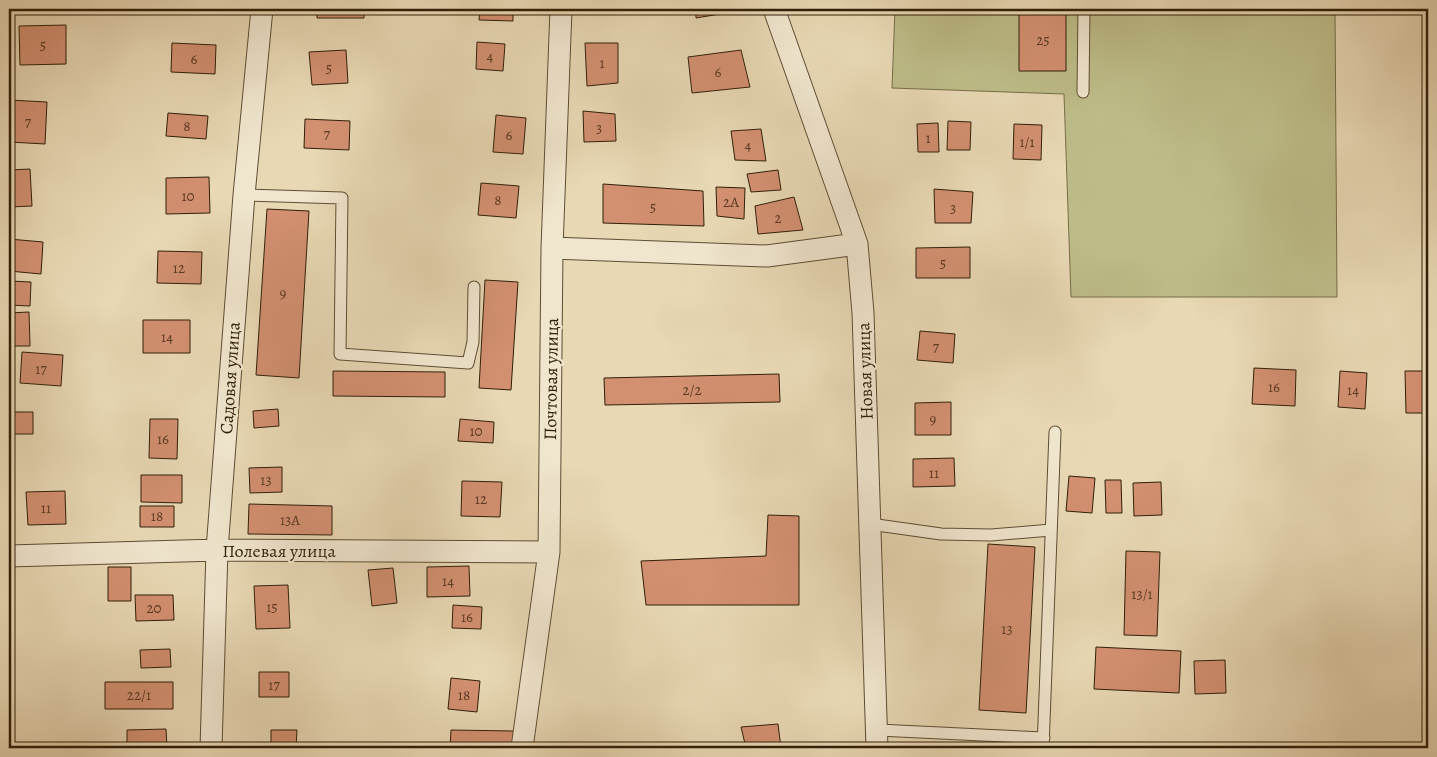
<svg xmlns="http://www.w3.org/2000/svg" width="1437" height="757" font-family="Alegreya,serif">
<rect width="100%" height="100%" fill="#e8d8b4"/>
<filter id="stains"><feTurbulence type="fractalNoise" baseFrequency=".004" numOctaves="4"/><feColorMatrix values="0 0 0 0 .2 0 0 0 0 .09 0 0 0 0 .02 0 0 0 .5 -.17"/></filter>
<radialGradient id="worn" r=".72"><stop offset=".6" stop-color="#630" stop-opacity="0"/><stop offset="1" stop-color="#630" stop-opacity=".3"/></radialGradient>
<!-- green -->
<path fill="#bdbc88" stroke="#766e48" d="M895 9H1335L1337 297H1071L1064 94 892 88Z"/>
<!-- building -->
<path fill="#d39071" stroke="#301f09" d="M181 9H229V10Z
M317 9H364V18H317Z
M480 9H513V21L479 20Z
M696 9H731L732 12 696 18Z
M1019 9H1066V71H1019Z
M66 25V64L20 65 19 26Z
M477 42 505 44 503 71 476 69Z
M172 43 216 45 215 74 171 72Z
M585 43H618V83L587 86Z
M346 50 348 83 312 85 309 52Z
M741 50 750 87 692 93 688 57Z
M9 100 47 102 45 144 9 142Z
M583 111 615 114 616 141 584 142Z
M168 113 208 116 206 139 166 136Z
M496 115 526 118 523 154 493 152Z
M305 119 350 121 349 150 304 148Z
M948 121 971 122 970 150H947Z
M938 123 939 152H918L917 124Z
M1014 124 1042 125 1041 160 1013 159Z
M761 129 766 161 735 160 731 131Z
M30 169 32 206 9 207V170Z
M778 170 781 190 751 192 747 174Z
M209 177 210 213 166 214V178Z
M481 183 519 186 516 218 478 215Z
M603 184 703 191 704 226 603 223Z
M716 187 745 188 744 219 717 216Z
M934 189 973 192 971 223H935Z
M794 197 803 230 758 234 755 206Z
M267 209 309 211 299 378 256 375Z
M9 239 43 242 41 274 9 271Z
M970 247V278H916V248Z
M158 251 202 252 201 284 157 283Z
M485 280 518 282 511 390 479 388Z
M9 281 31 282 30 306 9 305Z
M29 312 30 346H9V313Z
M143 320H190V353H143Z
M920 331 955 334 953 363 917 360Z
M22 352 63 355 61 386 20 383Z
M1254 368 1296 370 1295 406 1252 404Z
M333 371 445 372V397L333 396Z
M1340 371 1367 373 1365 409 1338 407Z
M1405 371H1428V413H1406Z
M779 374 780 402 605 405 604 378Z
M951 402V435H915V403Z
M278 409 279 426 254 428 253 411Z
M9 412H33V434H9Z
M150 419H178L177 459 149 458Z
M460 419 494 422 493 443 458 441Z
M954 458 955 486 913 487V459Z
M282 467V492L250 493 249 468Z
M141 475H182V503L141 502Z
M1069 476 1095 478 1092 513 1066 511Z
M1105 480H1121L1122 513H1106Z
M462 481 502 482 500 517 461 516Z
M1161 482 1162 515 1134 516 1133 483Z
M65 491 66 524 28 525 26 492Z
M249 504 332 506V535L248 534Z
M140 506H174V527H140Z
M768 515 799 516V605H646L641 561 766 556Z
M988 544 1035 547 1026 713 979 710Z
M1126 551 1160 552 1157 636 1124 635Z
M469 566 470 596 427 597V567Z
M108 567H131V601H108Z
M393 568 397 603 372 606 368 570Z
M288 585 290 628 256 629 254 586Z
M135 595H173L174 620 136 621Z
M453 605 482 607 481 629 452 628Z
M1096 647 1181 651 1179 693 1094 689Z
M170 649 171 667 141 668 140 650Z
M1225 660 1226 693 1195 694 1194 661Z
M259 672H289V697H259Z
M451 678 480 681 477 712 448 709Z
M105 682H173V709H105Z
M778 724 781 748H746L741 727Z
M166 729 167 748H127V730Z
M271 730H297L296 748H271Z
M451 730 515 731 514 748H450Z"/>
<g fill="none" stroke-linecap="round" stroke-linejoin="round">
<!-- lane casing -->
<g stroke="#5e4d34" stroke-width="13">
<path id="lane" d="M1083 92 1084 9
M244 195 342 198 340 354 468 363 473 342 474 287
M870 524 941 534 991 535 1051 530
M878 730 1044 738
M1043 748 1055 432"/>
</g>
<!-- street casing -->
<g stroke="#5e4d34" stroke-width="23">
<path id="street" d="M774 9 857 244 863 313 877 748
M552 248 767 256 857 244
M9 556 217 550 549 552
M211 748 217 550 244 195 262 9
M522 748 549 552 552 248 561 9"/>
</g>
<!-- lane -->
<use href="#lane" stroke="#f0e6ce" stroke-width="11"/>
<!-- street -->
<use href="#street" stroke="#f0e6ce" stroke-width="21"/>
</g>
<g text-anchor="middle" stroke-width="4.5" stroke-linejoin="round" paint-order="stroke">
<!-- number labels -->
<g font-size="15" fill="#593b23">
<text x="1043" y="45">25</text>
<text x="43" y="50">5</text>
<text x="490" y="61">4</text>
<text x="194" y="64">6</text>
<text x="602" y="68">1</text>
<text x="329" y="73">5</text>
<text x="718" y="77">6</text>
<text x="28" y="127">7</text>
<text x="187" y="131">8</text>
<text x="599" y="133">3</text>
<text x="327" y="139">7</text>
<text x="509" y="140">6</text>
<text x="928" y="143">1</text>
<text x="1027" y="147">1/1</text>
<text x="748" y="150">4</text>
<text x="188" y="201">10</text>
<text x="498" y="205">8</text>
<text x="731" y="207">2А</text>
<text x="653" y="212">5</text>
<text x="953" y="213">3</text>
<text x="778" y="223">2</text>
<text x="943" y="268">5</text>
<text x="179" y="273">12</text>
<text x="283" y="298">9</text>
<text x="167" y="342">14</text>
<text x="936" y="352">7</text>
<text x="41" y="374">17</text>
<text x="1274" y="392">16</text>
<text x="692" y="395">2/2</text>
<text x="1353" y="395">14</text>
<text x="933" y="424">9</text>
<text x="476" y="436">10</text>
<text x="163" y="444">16</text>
<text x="934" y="478">11</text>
<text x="266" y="485">13</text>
<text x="481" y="504">12</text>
<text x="46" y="513">11</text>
<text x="157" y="521">18</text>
<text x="290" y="525">13А</text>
<text x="448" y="586">14</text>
<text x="1142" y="599">13/1</text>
<text x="272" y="612">15</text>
<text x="154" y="613">20</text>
<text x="467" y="622">16</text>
<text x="1007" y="634">13</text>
<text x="274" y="690">17</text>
<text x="139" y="700">22/1</text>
<text x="464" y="700">18</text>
</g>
<!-- street labels -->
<g font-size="18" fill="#301f09" stroke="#f0e6ce">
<text transform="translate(865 371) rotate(-92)" y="6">Новая улица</text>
<text transform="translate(230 378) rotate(-86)" y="6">Садовая улица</text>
<text transform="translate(551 379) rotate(-89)" y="6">Почтовая улица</text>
<text x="279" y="557">Полевая улица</text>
</g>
</g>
<!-- margin -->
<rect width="1437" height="757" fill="none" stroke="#e8d8b4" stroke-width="30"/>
<rect x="10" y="10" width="1417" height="737" fill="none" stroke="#301f09" stroke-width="2.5"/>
<rect x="15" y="15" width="1407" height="727" fill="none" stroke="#301f09"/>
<rect width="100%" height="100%" filter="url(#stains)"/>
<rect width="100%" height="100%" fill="url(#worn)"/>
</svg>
